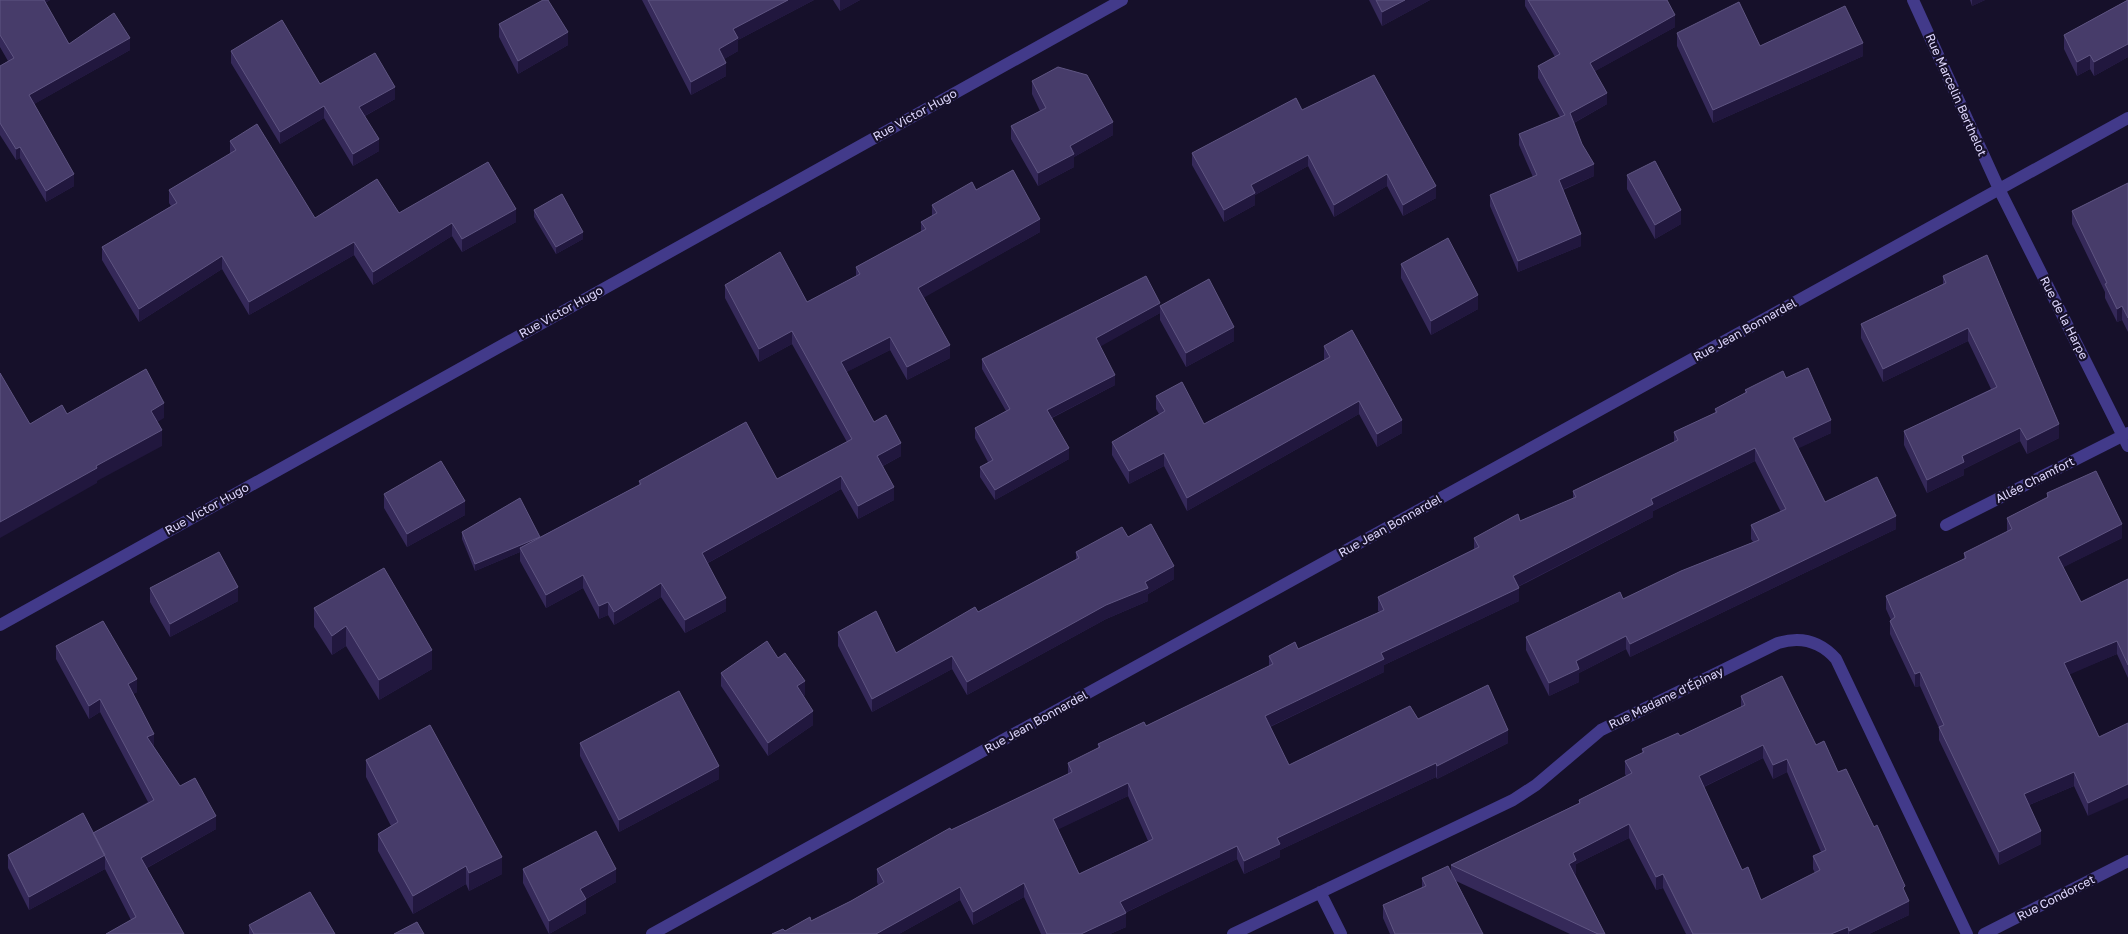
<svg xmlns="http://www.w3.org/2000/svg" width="2128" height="934" font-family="'Golos Text',sans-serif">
<rect width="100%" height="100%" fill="#16102a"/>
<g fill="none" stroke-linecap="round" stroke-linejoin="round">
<!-- street -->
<path stroke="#423a8a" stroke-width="12" d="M1913 0 1999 189 2128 446
M1946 525 2128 433
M0 625 1122 0
M1320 892 1341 934
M652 934 2128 118
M1233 934 1513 800 1536 785 1601 730 1778 643C1801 636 1820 641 1836 659L1967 934
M1984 934 2128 861"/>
</g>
<!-- wall -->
<path fill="#352959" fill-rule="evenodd" d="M0 0H50L45 3 69 44 130 50 34 104 74 186 46 202 20 158 16 160 0 135V66L8 61 0 47Z
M642 0H814L738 40V51L724 59 726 76 691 95Z
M833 0H860L840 11Z
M1369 0H1430L1382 26Z
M1525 0H1667L1675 27 1595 71 1607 104 1574 123 1594 176 1563 190 1581 246 1518 272 1490 206V195L1533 177 1519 145V134L1560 117 1538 78V66L1555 57 1525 6Z
M1970 0H1985L1972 6Z
M2128 0V57L2094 76 2090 69 2077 76 2064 49V35Z
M499 24 568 45 518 74 499 37Z
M1677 33 1760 46 1863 56 1713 123 1677 46Z
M231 51 320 84 395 99 365 116 379 151 353 166 324 118 280 144 231 63Z
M1032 81 1113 135 1074 157V167L1038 186 1011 139V126L1040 111 1032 94Z
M1302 110 1436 198 1403 216 1387 186 1334 217 1308 166 1255 195V205L1224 222 1192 165V153Z
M230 141 315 218 399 213 516 222 462 252 452 236 373 285 354 255 249 315 222 269 139 322 102 260V247L171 206 169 203V190L230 154Z
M1627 175 1681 224 1655 239 1627 189Z
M2128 183V332L2122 320 2117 322 2105 298V292L2072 224V211Z
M976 190 1040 232 924 297 950 358 907 380 890 350 846 372 874 422 901 456 883 466 894 500 858 519 841 489 708 563 726 611 685 633 661 597 614 625 608 615 599 619 583 588 546 608 520 561V552L475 571 462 539V532L540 537 639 485V481L777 479 847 442 792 344 759 362 725 298V285L807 302 856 276V267L921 232V222L932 216V205Z
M534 210 583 239 556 254 534 217Z
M1401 264 1478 309 1431 335 1401 278Z
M1943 276 2059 438 2027 454 2020 441 1964 469V475L1927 493 1904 445V431L1991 389 1968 341 1883 382 1861 338V324L1943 284Z
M1160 306 1234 341 1186 367 1160 320V313L1100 346 1115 385 1052 418 1069 459 995 500 980 477V467L988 462 975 438V428L1006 411 982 369V359Z
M1324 346 1402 433 1377 447 1359 414 1187 511 1164 466 1129 484 1112 455V442L1159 414 1156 409V396L1204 424 1324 360Z
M1786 378 1831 433 1798 448 1825 502 1896 529 1630 657 1626 649 1579 673V682L1549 696 1526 650V637L1623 599 1753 542 1751 539V525L1781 512 1755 461 1653 511V517L1518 587 1519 601 1384 665V672L1270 727 1289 765 1418 719 1508 743 1437 779 1436 777 1280 850V857L1244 874 1237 859 1170 891 1125 913 1126 927 1110 934H1041L1024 897 973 925 960 900 899 934H772L785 931 811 921 851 901 878 885 877 882V869L951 830 1068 774V763L1098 748V744L1146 726 1269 667V656L1298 649 1379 612 1378 611V597L1474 549V538L1520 521 1573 499V491L1674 442V432L1715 413V409L1745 393V390ZM1128 796 1148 841 1079 874 1058 829Z
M2047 493 2122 538 2063 567 2081 602 2128 579V678L2117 654 2069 674 2099 737 2088 816 2074 786 2029 805 2041 844 1999 865 1939 740V728L1920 686 1915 687 1890 634V621L1891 620 1886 609V596L1964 559V553L2007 532V518L2047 498Z
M384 494 465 515 407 547 384 508Z
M1128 537 1174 579 1148 594V601L1106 619 967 695 952 669 872 712 838 646V632L896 653 978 612 1076 559V552Z
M150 588 238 601 170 637 150 602Z
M314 608 432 669 379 700 346 646 332 655 314 627Z
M56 646 137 692 133 694 154 747 180 786 216 829 147 868 184 934 131 920 105 869 29 910 8 868V855L93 833 148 802 100 712 89 719 56 659Z
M721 673 805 695 803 696 813 725 768 756 721 686Z
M1741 696 1816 745 1838 772 1905 893 1909 915 1869 934H1686L1663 888 1656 890 1629 838 1576 864V874H1575L1605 934H1570L1456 881 1483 934H1390L1383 918V905L1422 887V878L1451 872V865L1579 803V800L1626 776 1625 774V761L1642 753V749L1680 736 1741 707ZM1763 758 1773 779 1787 772 1821 852 1813 856V869L1815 873 1761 900 1742 870 1704 787Z
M580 743 719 779 619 832 580 756Z
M366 760 502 874 469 891 466 884 413 914 378 851V834L391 826 366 777Z
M523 869 616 882 586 899V913L549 934 523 883Z
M249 925 335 934H249Z"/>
<!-- shaded-wall -->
<path fill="#21173e" d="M40 0H50L40 6Z
M788 0H814L738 40V51L719 62V49L733 29Z
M840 0H860L840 11Z
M1405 0H1430L1382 26V12Z
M1972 0H1985L1972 6Z
M1675 15V27L1590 74V63Z
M568 32V45L518 74V61Z
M130 38V50L29 107V95Z
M1863 43V56L1713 123V110Z
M2128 44V57L2094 76V62Z
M2090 55V69L2077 76V62Z
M726 63V76L691 95V82Z
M395 87V99L359 119V107Z
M1607 93V104L1570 125V113Z
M324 106V118L280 144V132Z
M1113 122V135L1074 157V167L1038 186V173L1070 146Z
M379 139V151L353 166V154Z
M20 147V158L16 160V149Z
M1308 155V166L1255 195V205L1224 222V210L1251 185Z
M1594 164V176L1559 191V180Z
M74 174V186L46 202V191Z
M1387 174V186L1334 217V205Z
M1436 186V198L1403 216V205Z
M516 209V222L462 252V239Z
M1681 210V224L1655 239V225Z
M1040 219V232L918 301V288Z
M452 223V236L373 285V272Z
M583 232V239L556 254V247Z
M1581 234V246L1518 272V261Z
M354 242V255L249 315V302Z
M222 256V269L139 322V309Z
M1478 295V309L1431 335V321Z
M1160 303V313L1096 349V338Z
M2122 306V320L2117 322V309Z
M1234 327V341L1186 367V353Z
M1968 328V341L1883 382V369Z
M792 331V344L759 362V349Z
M890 337V350L841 375V362Z
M950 345V358L907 380V367Z
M1115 375V385L1047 420V410Z
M1359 401V414L1187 511V498Z
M164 403V418L151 426V411Z
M1402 420V433L1377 447V434Z
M1831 420V433L1793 451V438Z
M2059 424V438L2027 454V440Z
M2020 428V441L1964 469V475L1927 493V480L1962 456Z
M162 430V446L97 481V483L0 538V522L96 466Z
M901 443V456L877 469V456Z
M1069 448V459L995 500V490Z
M1755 448V461L1653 511V517L1513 589V576L1651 499Z
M1164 453V466L1129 484V471Z
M841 476V489L702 566V553Z
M894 487V500L858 519V506Z
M465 501V515L407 547V534Z
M1896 516V529L1630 657V644Z
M2122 524V538L2058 570V557Z
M540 537 520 548V552L475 571V564Z
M1174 566V579L1148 594V601L1106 619 967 695V682Z
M583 575V588L546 608V595Z
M661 583V597L614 625V612Z
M238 587V601L170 637V624Z
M1519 588V601L1384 665V672L1265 729V716L1381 653Z
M726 598V611L685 633V620Z
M608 602V615L599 619V606Z
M346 626V646L332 655V636Z
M1626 636V649L1579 673V682L1549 696V683L1576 661Z
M2117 641V654L2064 677V663Z
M432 650V669L379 700V680Z
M952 656V669L872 712V699Z
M1920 672V686L1915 687V674Z
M137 679V692L128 697V684Z
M805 681V695L797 700V686Z
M100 699V712L89 719V706Z
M813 711V725L768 756V743Z
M1508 730V743L1437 779V766Z
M154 734V747L147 737Z
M1763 745V758L1699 789V776Z
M1787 759V772L1773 779V765Z
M1436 763V777L1280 850V857L1244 874V861L1277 838Z
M719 766V779L619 832V820Z
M2074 772V786L2024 807V794Z
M1128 783V796L1053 832V819Z
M2128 784V798L2088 816V803Z
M216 816V829L141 871V858Z
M1629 824V838L1576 864V874L1569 877V864L1573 853Z
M2041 831V844L1999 865V852Z
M1237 846V859L1120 915V902Z
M105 855V869L29 910V897Z
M502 857V874L469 891V873Z
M466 866V884L413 914V896Z
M616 869V882L580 902V889Z
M1663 874V888L1656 890V877Z
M1024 883V897L973 925V912Z
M960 887V900L899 934H876Z
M586 899V913L549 934V921Z
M1909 901V915L1869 934H1849V931Z
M1126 913V927L1110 934H1081Z
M1848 927V934H1831Z"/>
<!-- building -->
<path fill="#473c6a" stroke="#5f5582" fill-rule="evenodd" d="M0 0H44L69 44 114 13 130 38 29 95 74 174 46 191 20 147 16 149 0 123V66L14 58 0 35Z
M543 0H548L568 32 518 61 499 24Z
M648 0H788L733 29 738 38 719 49 726 63 691 82Z
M1376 0H1405L1382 12Z
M1528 0H1667L1675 15 1590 63 1607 93 1570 113 1582 144 1594 164 1559 180 1581 234 1518 261 1490 195 1537 175 1519 134 1565 115 1538 66 1560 54Z
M2128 0V44L2094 62 2090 55 2077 62 2064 35Z
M1739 2 1760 46 1845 6 1863 43 1713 110 1677 33Z
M282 20 320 84 375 53 395 87 359 107 379 139 353 154 324 106 280 132 231 51Z
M1058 67 1087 75 1113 122 1070 146 1074 154 1038 173 1011 126 1046 108 1032 81Z
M1374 75 1436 186 1403 205 1387 174 1334 205 1308 155 1251 185 1255 193 1224 210 1192 153 1296 98 1302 110Z
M257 124 315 218 377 179 399 213 488 162 516 209 462 239 452 223 373 272 354 242 249 302 222 256 139 309 102 247 177 203 169 190 236 150 230 141Z
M1655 161 1681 210 1655 225 1627 175Z
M1013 170 1040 219 918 288 950 345 907 367 890 337 841 362 874 422 886 415 901 443 877 456 894 487 858 506 841 476 702 553 726 598 685 620 661 583 614 612 608 602 599 606 583 575 546 595 520 548 641 484 639 481 746 422 777 479 852 439 792 331 759 349 725 285 780 252 807 302 860 274 856 267 926 229 921 222 937 213 932 205 972 182 976 190Z
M2128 183V318L2122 306 2117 309 2105 284 2107 283 2072 211Z
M562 194 583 232 556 247 534 210Z
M1448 238 1478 295 1431 321 1401 264Z
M1987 255 2059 424 2027 440 2020 428 1962 456 1964 462 1927 480 1904 431 1997 387 1968 328 1883 369 1861 324 1946 283 1943 276Z
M1146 276 1160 303 1096 338 1115 375 1047 410 1069 448 995 490 980 467 993 460 975 428 1010 409 982 359Z
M1209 279 1234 327 1186 353 1160 306Z
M1352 330 1402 420 1377 434 1359 401 1187 498 1164 453 1129 471 1112 442 1165 411 1156 396 1182 382 1204 424 1330 357 1324 346Z
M1808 368 1831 420 1793 438 1825 502 1877 477 1896 516 1630 644 1626 636 1576 661 1579 669 1549 683 1526 637 1620 592 1623 599 1681 571 1759 540 1751 525 1786 509 1755 448 1651 499 1653 504 1513 576 1519 588 1381 653 1384 659 1265 716 1289 765 1410 706 1418 719 1488 685 1508 730 1437 766 1436 763 1277 838 1280 844 1244 861 1237 846 1170 878 1120 902 1126 913 1081 934H1047L1024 883 973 912 960 887 876 934H772L783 929 785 931 810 917 811 921 851 901 884 882 877 869 950 828 951 830 1072 772 1068 763 1100 747 1098 744 1144 722 1146 726 1273 664 1269 656 1295 642 1298 649 1384 610 1378 597 1479 547 1474 538 1518 514 1520 521 1576 497 1573 491 1678 440 1674 432 1717 412 1715 409 1747 392 1745 390 1783 371 1786 378ZM1128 783 1153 839 1079 874 1053 819Z
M146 369 164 403 151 411 162 430 96 466 97 468 0 522V373L30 424 62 405 67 414Z
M441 461 465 501 407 534 384 494Z
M2096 471 2122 524 2058 557 2081 602 2128 579V665L2117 641 2064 663 2099 737 2128 723V784L2088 803 2074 772 2024 794 2041 831 1999 852 1939 727 1944 725 1920 672 1915 674 1890 621 1895 617 1886 596 1966 558 1964 553 2012 529 2007 518 2048 497 2047 493Z
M520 498 540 537 475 564 462 532Z
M1151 524 1174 566 1145 582 1148 588 1106 605 967 682 952 656 872 699 838 632 876 611 896 653 975 607 978 612 1079 558 1076 552 1122 527 1128 537Z
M219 552 238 587 170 624 150 588Z
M384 568 432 650 379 680 346 626 332 636 314 608Z
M103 621 137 679 128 684 154 734 147 737 180 786 195 778 216 816 141 858 184 934H106L136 917 93 833 154 800 100 699 89 706 56 646Z
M767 641 778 658 785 653 805 681 797 686 813 711 768 743 721 673Z
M1782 676 1816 745 1824 741 1838 772 1846 769 1874 827 1877 825 1905 886 1903 888 1909 901 1849 931 1848 927 1831 934H1693L1663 874 1656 877 1629 824 1573 853 1576 860 1569 864 1605 934H1598L1451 865 1580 803 1579 800 1632 773 1625 761 1644 752 1642 749 1678 733 1680 736 1745 705 1741 696ZM1763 745 1773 765 1787 759 1826 850 1813 856 1820 870 1761 900 1748 867 1742 870 1699 776Z
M679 691 719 766 619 820 580 743Z
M430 725 502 857 469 873 466 866 413 896 378 834 398 822 366 760Z
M83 813 105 855 29 897 8 855Z
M596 831 616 869 580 889 586 899 549 921 523 869Z
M1448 866 1483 934H1395L1383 905 1426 886 1422 878Z
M310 892 335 934H254L249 925Z
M417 922 424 934H394Z"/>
<g text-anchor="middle" stroke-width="4.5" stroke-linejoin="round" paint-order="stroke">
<!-- street labels -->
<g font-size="12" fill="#e0d9ff" stroke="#16102a">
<text transform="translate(1956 95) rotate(66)" y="4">Rue Marcelin Berthelot</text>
<text transform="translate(915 115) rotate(-29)" y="4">Rue Victor Hugo</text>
<text transform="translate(561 312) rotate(-29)" y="4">Rue Victor Hugo</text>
<text transform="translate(2064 318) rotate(63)" y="4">Rue de la Harpe</text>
<text transform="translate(1745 330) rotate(-29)" y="4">Rue Jean Bonnardel</text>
<text transform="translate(2035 480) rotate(-27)" y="4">Allée Chamfort</text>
<text transform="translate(207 509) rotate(-29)" y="4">Rue Victor Hugo</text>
<text transform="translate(1390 526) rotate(-29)" y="4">Rue Jean Bonnardel</text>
<text transform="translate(1666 698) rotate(-26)" y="4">Rue Madame d'Épinay</text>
<text transform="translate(1036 722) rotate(-29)" y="4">Rue Jean Bonnardel</text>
<text transform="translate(2056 898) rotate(-27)" y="4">Rue Condorcet</text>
</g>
</g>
</svg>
